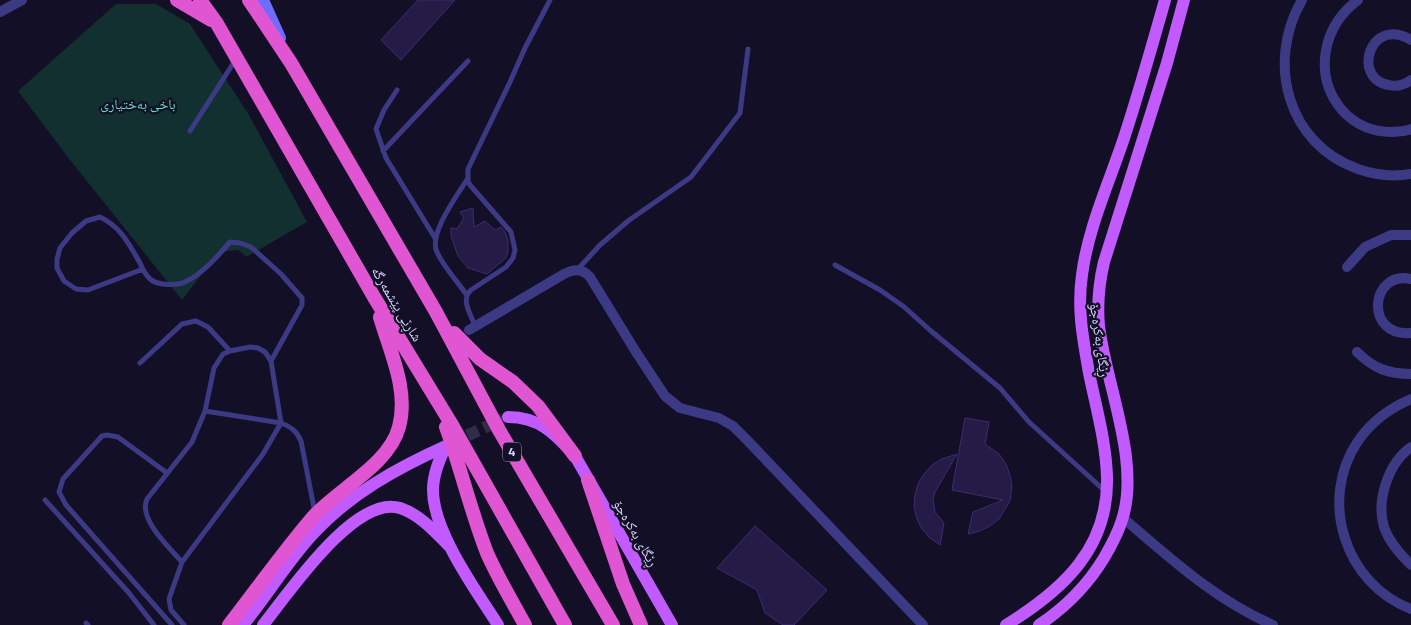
<svg xmlns="http://www.w3.org/2000/svg" width="1411" height="625" font-family="Barlow,'Noto Naskh Arabic',sans-serif">
<rect width="100%" height="100%" fill="#130f26"/>
<!-- green -->
<path fill="#12302f" d="M116 4H156L190 24 249 115 307 222 246 257 239 250 219 252 182 300 70 160 18 91Z"/>
<!-- building -->
<path fill="#241b47" stroke="#3b2d73" d="M418 0H455L401 60 381 40Z
M473 208 474 227 485 221 495 230 501 227 505 232 508 240V251L506 258 487 274 468 268 458 256 451 236V228L457 229 464 218 460 212Z
M965 418 989 422 985 444 999 454 1006 464 1010 475 1012 486 1010 501 999 519 990 526 980 531 968 534 973 512 1003 500 952 490Z
M957 454 935 492 933 499 935 512 944 523 940 545 930 538 922 529 917 519 914 507 915 495 918 484 924 474 932 465 942 459Z
M755 526 827 590 794 625H783L765 613 757 590 717 568Z"/>
<g fill="none" stroke-linecap="round" stroke-linejoin="round">
<!-- primary-tunnel -->
<path stroke="#312d47" stroke-width="12" stroke-dasharray="12 6" stroke-linecap="butt" d="M451 443 503 419"/>
<!-- service -->
<path stroke="#3d3a85" stroke-width="5" d="M397 90 384 110 376 129 386 158 435 238
M190 131 236 59
M383 151 468 61
M835 265 880 290 903 306 931 331 1000 388 1029 422 1105 491
M143 269 88 290 76 289 64 281 57 268V259L60 248 72 233 86 221 100 217C121 227 129 244 140 263 142 268 146 275 150 279 158 286 178 286 187 281 203 273 218 256 230 242L240 243 251 247 281 274 302 298V305L271 361
M578 269 600 245 628 221 691 177 740 113 748 49
M466 294C457 281 443 266 437 252 428 234 458 194 468 178
M475 326C471 314 460 300 471 290L506 267 513 258 515 250 511 232 470 185 468 181V169L510 82 525 48 550 0
M140 363 182 324 196 321 208 327 230 351
M205 411 281 423C292 427 297 432 301 441L315 513
M167 473 118 437 107 435 102 436 63 479 59 492 66 505 172 625
M45 500 129 593 154 625
M182 562C169 547 138 519 147 499L192 442 205 411 214 368 223 354 230 351 250 347 258 348 265 352 271 361 281 423 263 454 182 562 169 599 171 610 184 625
M86 623 88 625"/>
<!-- minor -->
<path stroke="#3d3a85" stroke-width="10" d="M1302 0C1266 62 1287 144 1358 169 1375 175 1393 177 1411 174
M1358 0C1323 26 1313 74 1341 109 1355 125 1371 132 1392 132 1398 131 1405 132 1411 129
M0 12 22 0
M1411 40C1370 15 1351 79 1389 85 1397 87 1404 85 1411 80
M1347 267 1365 247 1391 235H1411
M1411 279C1370 270 1364 337 1411 333
M469 330 564 274C574 269 582 268 590 277L636 352 665 396 680 408 719 418 733 426 748 441 923 625
M1357 352C1373 368 1388 374 1411 374
M1411 399C1390 408 1371 422 1358 441 1318 500 1345 584 1411 609
M1411 447C1388 463 1376 501 1384 527 1389 542 1400 554 1411 565
M1123 518C1170 558 1215 600 1273 625"/>
<!-- secondary -->
<path stroke="#6f6bff" stroke-width="12" d="M263 0 280 38"/>
<!-- primary -->
<path stroke="#c25bff" stroke-width="12" d="M508 417C539 417 555 433 575 456L672 625
M446 446C439 460 433 474 433 490 433 532 476 590 498 625
M243 625C267 596 287 562 313 534 350 494 397 468 446 446
M263 625C288 594 355 494 400 508 421 515 436 533 451 548
M1006 625C1063 590 1109 548 1107 477 1106 442 1096 407 1089 373 1083 339 1077 309 1082 275 1088 228 1109 183 1124 138 1139 92 1152 46 1165 0
M1039 625C1066 607 1087 586 1104 558 1111 546 1118 533 1122 520 1141 462 1106 385 1099 326 1097 304 1099 283 1104 262L1167 63 1184 0"/>
<!-- trunk -->
<path stroke="#e055d1" stroke-width="14" d="M177 0 211 20
M200 0 216 22 374 297 452 425 565 625
M249 0 291 63 436 312 499 430 613 625
M454 333 480 359 513 382 538 406 575 456
M446 427C461 469 471 512 487 553 498 578 512 601 525 625
M588 480 623 584 641 625
M229 625C257 589 283 552 313 517 338 489 389 465 399 427 409 390 390 352 380 317"/>
</g>
<g text-anchor="middle" stroke-width="4.5" stroke-linejoin="round" paint-order="stroke">
<!-- shield labels -->
<rect fill="#130f26" stroke="#9e99be" stroke-width="1" x="503" y="442.5" width="18" height="19" rx="4"/>
<g font-size="12" font-weight="bold" fill="#d9d4ff">
<text x="512" y="456">4</text>
</g>
<!-- park labels -->
<g font-size="14" fill="#5fe0c0" stroke="#130f26">
<text x="138" y="109">باخی بەختیاری</text>
</g>
<!-- street labels -->
<g font-size="14" fill="#d9d4ff" stroke="#130f26">
<text transform="translate(397 304) rotate(59)" y="5">شاڕێی پێشمەرگە</text>
<text transform="translate(1100 340) rotate(82)" y="5">ڕێگای بەکرەجۆ</text>
<text transform="translate(636 533) rotate(60)" y="5">ڕێگای بەکرەجۆ</text>
</g>
</g>
</svg>
